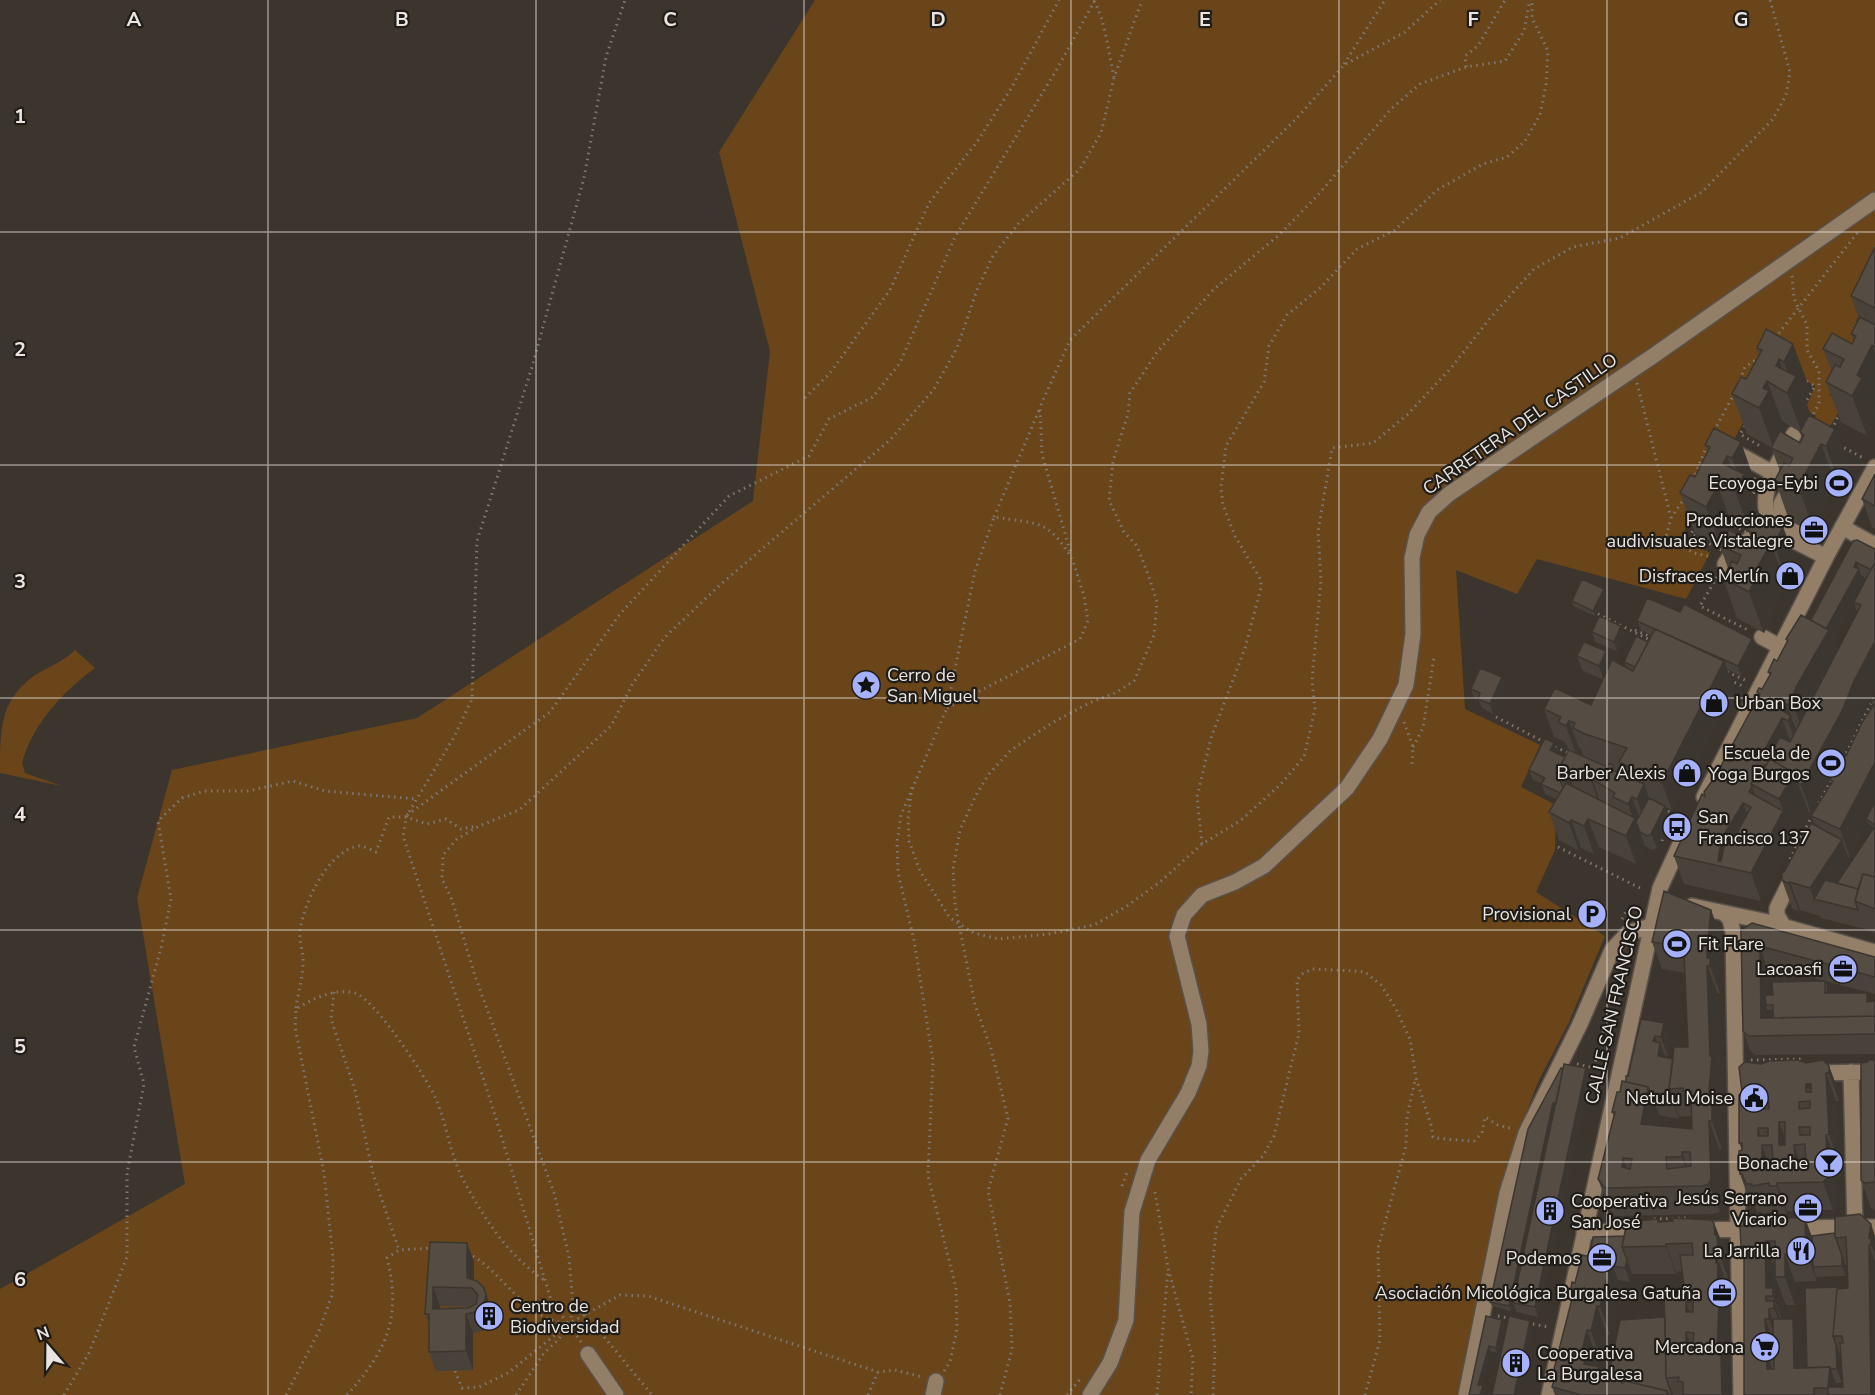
<svg xmlns="http://www.w3.org/2000/svg" width="1875" height="1395" font-family="'Nunito Sans',sans-serif">
<rect width="100%" height="100%" fill="#3c352d"/>
<!-- green -->
<path fill="#6a451a" d="M815 0H1875V285L1856 321 1864 325 1829 395 1844 403 1829 428 1786 476 1777 492 1816 416 1805 410 1815 386 1775 364 1681 537 1710 553 1686 599 1537 559 1517 594 1456 570 1465 709 1540 745 1521 787 1556 805 1555 850 1536 892 1605 936 1569 1022 1538 1082 1514 1145 1493 1220 1457 1395H0V1289L185 1184 137 898 172 770 417 718 753 501 770 351 719 152Z
M75 650 95 668C63 692 33 723 22 763L25 773 62 786 0 773C0 728 0 700 35 675 50 666 63 662 75 650Z"/>
<g fill="none" stroke-linecap="round" stroke-linejoin="round">
<!-- minor casing -->
<g stroke="#58514a" stroke-width="18">
<path id="minor" d="M1731 450 1773 473
M1786 495 1781 504 1782 525 1798 533
M1842 527 1875 545
M1775 531C1751 498 1778 464 1794 434
M1725 564C1735 547 1755 532 1775 531L1826 557
M1762 637 1781 647
M1704 797 1826 557 1875 467
M1692 906 1768 922 1875 952
M1725 914 1730 919 1733 933 1741 1395
M1784 927 1777 915V908L1795 872
M1851 1072 1855 1227
M1810 1073 1875 1072
M1791 1228 1875 1227
M1698 1230 1746 1229
M1584 1232 1644 1231
M588 1354 616 1395
M933 1395 936 1381
M1090 1395 1110 1363 1126 1320 1132 1212 1148 1160 1188 1093 1199 1066 1201 1051 1199 1024 1177 936 1184 915 1202 895 1235 882 1264 866 1347 788 1380 739 1406 685 1413 634 1412 558 1417 535 1429 512 1449 494 1653 356 1875 200
M1466 1395 1507 1193 1526 1133 1580 1024 1612 950 1628 933 1651 926
M1549 1395 1660 888 1682 840"/>
</g>
<!-- path -->
<path stroke="#7e7871" stroke-width="3" stroke-dasharray="1.5 4.5" stroke-linecap="butt" d="M1094 1C1105 19 1109 55 1114 77
M1344 64 1385 0
M1466 67 1465 56 1478 46 1505 0
M1792 276 1794 299 1807 325V350L1819 371V403L1811 419
M1775 338 1858 232
M1740 380 1745 367 1757 359
M1637 383 1671 518
M805 398 830 373 890 290 929 203 977 142 1012 87 1059 0
M1804 405 1815 386 1806 381
M1745 426 1740 434 1760 446
M1832 430 1839 414
M1714 431 1734 394
M1839 445 1865 459
M1727 465 1759 481 1748 506 1761 513 1751 535 1735 526 1723 551 1691 534Z
M1693 480 1707 445
M1685 497 1671 518 1666 537 1694 553 1712 557
M994 517 1040 408
M1070 551 1042 454 1040 407 1070 340 1297 118 1344 65 1405 32 1440 0
M1717 577 1700 606 1750 631
M1598 614 1652 641
M1635 630 1653 638
M1727 672 1745 680
M1729 680 1745 687
M947 708 1080 639 1088 621 1084 596 1072 558
M1496 717 1546 743
M1404 722 1413 747 1412 764
M1413 747 1423 728 1434 657
M1555 747 1571 754
M1843 758 1875 696
M912 787 908 819 909 841 920 871 950 918 974 933 998 939 1049 934 1094 925 1127 906 1160 882 1202 844 1240 821 1280 785 1304 757 1315 709 1312 681 1321 580 1318 532 1332 448 1373 443 1408 414 1451 368 1491 317 1534 269 1573 247 1620 238 1702 192 1773 119 1786 95 1790 72 1770 0
M1819 803 1833 777
M1668 811 1671 813
M407 815 550 712 620 614 729 496 809 456 829 419 873 397 900 363 955 237 1057 69 1095 0
M1666 832 1667 829
M1662 841 1663 837
M1202 844 1197 797 1211 738 1245 648 1261 588V580L1235 536 1223 505 1221 488 1226 446 1264 382 1269 346 1287 315 1320 288 1357 249 1395 230 1437 190 1483 164 1507 157 1525 141 1540 115 1546 85 1548 51 1532 18V2
M1558 847 1640 888
M1790 859 1813 814
M1622 919 1627 910
M334 992 331 1019 355 1090 373 1174 399 1250
M296 1008C298 992 304 974 303 957 302 948 299 940 300 930 304 903 328 850 359 846 365 846 371 850 376 852L389 817H406L427 824 446 819 461 829 477 826
M1751 1060 1804 1059
M1577 1064 1594 1068 1615 985
M1585 1073 1604 1077
M1122 1186 1128 1170
M1155 1192 1168 1268 1193 1359 1191 1395
M1756 1216H1782
M1654 1219 1689 1218
M468 1253C504 1272 526 1322 568 1323
M585 1314 652 1395
M1498 1316 1512 1319
M1527 1323 1549 1327
M581 1342 551 1300 490 1099 403 836 406 817 454 737 472 699 477 541 532 367 584 178 606 57 625 0
M455 1371 462 1388 479 1387 508 1373 570 1323 620 1295 648 1296 878 1372 895 1370 922 1377
M944 1371 950 1362 957 1329 956 1288 928 1176 933 1061 914 940 898 873 897 842 901 815 947 708 975 571 994 517C1036 524 1047 518 1071 557
M64 1395 89 1353 127 1257V1173L144 1084 134 1047 161 948 171 899 158 821 182 798 204 791H248L293 781 325 791 416 799
M286 1395 319 1331 332 1295 333 1258 324 1173 295 1027 296 1009C314 998 334 988 355 993 374 998 426 1077 435 1097 447 1124 450 1156 465 1183 485 1220 509 1256 544 1280
M347 1395C387 1350 402 1318 387 1258L399 1250 432 1248
M516 1395 544 1353 558 1340 570 1323 573 1307 569 1257 554 1193 475 976 452 900 442 879 443 855 457 839 479 826 519 810 611 726 632 685 664 638 721 584 891 439 934 389 957 348 977 290 993 256 1018 224 1080 169 1101 133 1114 78 1142 0
M868 1395 878 1372
M1000 1395 1012 1349 1010 1303 988 1191 1008 1118 991 1049 975 1005 955 904 953 869 960 830 976 795 989 774 1011 750 1052 723 1089 703 1115 693 1134 681 1154 635 1157 602 1148 574 1137 546 1124 532 1109 500 1113 461 1128 414 1130 393 1157 352 1213 290 1279 235 1318 195 1391 109 1420 84 1466 67 1505 61 1524 31 1530 0
M1067 1395 1081 1378
M1157 1395 1168 1270
M1213 1395 1215 1350 1210 1295 1216 1229 1241 1179 1263 1156 1274 1136 1299 1033 1297 980 1302 974 1312 969 1354 971 1365 972 1381 985 1395 1007 1410 1039 1416 1078 1431 1125 1433 1137C1438 1139 1468 1141 1474 1141L1482 1133 1485 1117 1498 1125 1513 1129
M1365 1395 1380 1340 1378 1248 1406 1146 1407 1117 1415 1080"/>
<!-- minor -->
<use href="#minor" stroke="#937e67" stroke-width="15"/>
</g>
<!-- wall -->
<path fill="#49423a" fill-rule="evenodd" d="M1875 247V408L1874 411 1875 414V420L1867 436 1841 422 1826 382 1832 372 1823 349 1852 344 1854 341 1851 334 1859 319 1851 296Z
M1766 329 1808 384 1803 394 1811 416 1835 429 1850 469 1840 486 1836 484 1822 509 1825 516 1815 534 1789 520 1775 480 1780 471 1771 447 1747 434 1732 394 1746 379 1759 355 1757 348ZM1782 421 1800 432 1802 439 1800 443 1783 433 1784 431 1781 423Z
M1714 428 1755 482 1750 491 1759 514 1783 527 1798 567 1789 585 1785 583 1771 609 1773 614 1764 633 1737 618 1723 578 1728 568 1720 546 1695 533 1680 493 1695 477 1708 452 1705 445ZM1730 519 1748 530 1751 538 1749 541 1730 530 1728 523Z
M1875 474V529L1872 527 1862 499Z
M1853 541 1875 549V688L1864 709 1852 739 1811 813 1808 811 1809 813 1793 839 1761 901 1684 884 1674 856 1755 704 1753 700 1759 695 1757 692 1762 689 1770 676 1768 672 1777 661 1787 642 1786 639 1811 620ZM1862 576 1866 578 1864 583 1861 577ZM1854 602 1857 612 1837 652 1833 641Z
M1606 594 1595 616 1573 606 1572 601Z
M1637 621 1755 649 1741 676 1727 669 1734 689 1672 810 1665 807 1670 820 1657 848 1652 850 1645 846 1636 864 1599 847 1594 854 1581 848 1579 851 1559 840 1549 812 1556 799 1545 794 1542 784 1533 780 1529 770 1558 752 1557 753 1565 757 1569 751 1565 742 1554 737 1544 709 1591 705 1603 680 1582 670 1577 656 1606 651 1610 665 1626 667 1624 662 1648 642 1651 635 1641 630ZM1579 748 1581 749 1583 756 1593 761 1577 753ZM1616 769 1623 771 1625 776 1617 772Z
M1621 626 1624 636 1617 651 1595 642 1592 632Z
M1502 677 1505 687 1493 714 1482 708 1479 701 1474 698 1471 689Z
M1875 697V933L1865 929 1821 918 1820 916 1800 910 1799 912 1792 908 1782 880 1784 872 1815 825 1811 816 1832 783 1830 780 1846 756 1873 707 1871 703ZM1868 823 1874 828 1850 863 1848 857H1850Z
M1711 910 1721 938 1717 977 1720 986V993L1718 994 1720 1077 1722 1083 1719 1119 1722 1129V1149H1719L1722 1206 1720 1212 1713 1214 1615 1216 1608 1207 1598 1179 1614 1116 1612 1112 1620 1092 1628 1076 1641 1019 1664 1023 1671 1042 1668 1056 1665 1055 1666 1058 1673 1059 1688 1047 1685 973 1662 969 1652 942ZM1659 1115 1679 1119V1117L1692 1116V1129L1656 1125Z
M1741 930 1875 957V994L1766 965 1767 995H1773L1825 981 1827 986V993L1868 998 1869 1002 1875 1001V1054L1755 1055 1750 1050 1743 1031ZM1767 1010H1773V1018H1767Z
M1875 1060V1211L1871 1208 1861 1180 1868 1062Z
M1806 1063 1829 1066 1839 1093V1101H1836L1839 1162H1837V1206L1833 1210 1787 1211V1214H1779L1778 1211 1762 1214 1761 1212H1757L1752 1202H1750L1740 1174 1742 1166 1739 1159 1742 1150 1739 1143 1742 1092 1761 1064ZM1806 1084H1811V1089L1806 1088Z
M1561 1068 1589 1078 1538 1317 1517 1312 1513 1303 1555 1108 1511 1311 1492 1306 1490 1302Z
M1658 1219V1222L1714 1223 1725 1251V1255L1728 1263V1278L1725 1279V1283L1728 1291 1727 1323 1729 1329 1728 1375 1731 1384V1395H1555L1552 1387 1554 1381 1552 1377 1572 1300 1570 1294 1589 1257 1624 1236ZM1682 1271 1685 1293 1665 1317 1608 1377 1601 1375 1595 1367 1597 1358 1601 1359 1607 1334 1610 1335 1621 1289 1618 1280 1630 1282 1632 1274H1676V1272Z
M1740 1226 1812 1236 1834 1233 1835 1236H1875V1395H1744V1253L1741 1246ZM1845 1265H1847L1848 1288 1841 1289 1807 1368H1804L1803 1347 1783 1319V1316L1775 1294V1269V1277L1786 1305H1795V1282L1817 1281 1816 1277 1846 1276ZM1842 1367 1843 1387H1837L1836 1383H1842Z
M430 1242 467 1243 474 1262V1280L491 1307 493 1314 489 1325 483 1331 473 1333V1370L436 1371 429 1352V1325L425 1314ZM440 1306 471 1307 468 1308 440 1309Z
M1486 1316 1502 1320 1504 1324 1497 1353 1490 1351 1481 1385 1484 1390 1483 1395H1469Z"/>
<!-- shaded-wall -->
<path fill="#3c3630" d="M1793 344 1808 384 1803 394 1811 416 1802 433 1787 393 1776 366 1779 359 1790 388 1792 384 1784 362Z
M1872 345 1875 352V408L1874 411 1875 414V420L1867 436 1852 396 1857 375Z
M1767 381 1782 421 1781 423 1784 431 1774 449 1759 408 1763 388Z
M1835 429 1850 469 1840 486 1826 446Z
M1741 442 1755 482 1750 491 1759 514 1750 531 1735 491 1723 464 1727 456 1738 486 1740 482 1732 458Z
M1821 444 1836 484 1822 509 1825 516 1815 534 1801 494 1805 474Z
M1715 479 1730 519 1728 523 1730 529 1721 547 1706 507 1711 487Z
M1783 527 1798 567 1789 585 1774 544Z
M1771 543 1785 583 1771 609 1773 614 1764 633 1749 592 1755 572Z
M1856 562 1864 583 1833 641 1839 658 1805 737 1795 709 1792 698 1796 687 1822 637Z
M1604 589 1606 594 1595 616 1593 611Z
M1621 626 1624 636 1617 651 1614 642Z
M1752 639 1755 649 1741 676 1738 666Z
M1875 641V688L1864 709 1852 739 1811 813 1801 785Z
M1606 651 1611 666 1604 680 1599 666Z
M1724 661 1734 689 1672 810 1662 783Z
M1502 677 1505 687 1493 714 1490 704Z
M1786 704 1801 743 1798 749 1788 721 1783 711Z
M1782 718 1792 746 1778 773 1763 753Z
M1569 721 1579 748 1576 754 1566 726Z
M1554 743 1558 752 1554 759 1550 750Z
M1875 762V810L1866 819 1868 823 1850 857 1840 829Z
M1567 769 1577 797 1574 804 1564 776Z
M1794 773 1809 813 1793 839 1761 901 1751 873 1783 811 1779 799Z
M1592 779 1602 807 1601 809 1591 781Z
M1644 784 1654 812 1647 827 1637 799Z
M1752 787 1762 815 1749 792Z
M1632 797 1642 825 1639 830 1645 846 1636 864 1626 836 1634 820 1628 804Z
M1743 803 1753 830 1736 861 1725 842V833Z
M1665 806 1670 820 1657 848 1651 834Z
M1588 819 1599 847 1594 854 1584 826Z
M1571 820 1581 848 1579 851 1569 823Z
M1842 840 1852 868 1832 899H1814L1820 916 1810 888Z
M1721 843 1730 868 1718 861Z
M1790 882 1800 910 1799 912 1789 884Z
M1711 910 1721 938 1717 977 1720 986V993L1707 958V949Z
M1760 946 1766 965 1767 1005H1766L1767 1010 1768 1037 1761 1018Z
M1707 966 1718 994 1720 1077 1722 1083 1719 1120 1722 1129V1149L1712 1121 1709 1101 1710 1056Z
M1664 1023 1671 1042 1668 1056 1661 1037Z
M1655 1036 1659 1048 1660 1043 1667 1062 1658 1056 1653 1041Z
M1829 1066 1839 1093V1101L1829 1073Z
M1586 1068 1589 1078 1538 1317 1535 1307Z
M1826 1073 1836 1101 1839 1162 1829 1134Z
M1648 1087 1659 1115 1651 1151 1641 1124Z
M1672 1098 1679 1117V1119L1672 1100Z
M1553 1103 1554 1108 1511 1311 1509 1306Z
M1709 1121 1719 1149 1722 1206 1720 1212 1709 1184Z
M1779 1122 1789 1150 1779 1145Z
M1758 1128 1764 1145H1762L1772 1173 1762 1164 1758 1136Z
M1826 1135 1837 1162V1206L1833 1210 1823 1182Z
M1794 1145 1804 1173 1795 1164Z
M1682 1152 1692 1180V1185L1682 1157Z
M1623 1158 1633 1186 1622 1167Z
M1777 1183 1787 1211V1214L1777 1186Z
M1805 1218 1815 1245 1813 1267 1816 1277 1817 1281 1806 1254Z
M1714 1223 1725 1251V1255L1728 1263V1278L1718 1250 1715 1235Z
M1871 1224 1875 1236V1255L1869 1238Z
M1765 1241 1775 1269V1294L1783 1316V1323L1773 1296 1766 1288Z
M467 1243 474 1262V1290L467 1278Z
M1666 1244 1676 1272V1274L1666 1246Z
M1869 1245 1875 1262V1395H1871Z
M1715 1251 1725 1279V1283L1728 1291 1727 1323 1729 1329 1728 1375 1731 1384V1395H1722L1717 1353Z
M1785 1254 1795 1282V1305L1785 1277Z
M1842 1256 1845 1265 1846 1276 1842 1266Z
M1627 1260 1632 1274 1630 1282 1625 1268Z
M1611 1261 1621 1289 1610 1335 1600 1307Z
M433 1287 440 1306V1328L433 1309Z
M484 1288 493 1314 489 1325 483 1331 476 1312Z
M1766 1296 1770 1309H1769L1779 1337V1347L1769 1319Z
M1774 1301 1784 1329V1336L1774 1308Z
M1686 1302 1696 1330 1686 1312Z
M1597 1306 1607 1334 1601 1359 1591 1331Z
M466 1314 473 1333V1370L466 1351Z
M1765 1319 1776 1347 1766 1336Z
M1793 1319 1803 1347 1805 1395 1794 1368Z
M1502 1320 1504 1324 1497 1353 1496 1348Z
M1530 1321 1534 1331 1519 1395H1514Z
M1587 1330 1597 1358 1593 1377 1594 1392 1581 1355Z
M1686 1332 1696 1360V1371L1686 1343Z
M1836 1345 1842 1359V1383L1837 1369Z
M1489 1346 1490 1351 1480 1389 1478 1385Z
M1766 1352 1776 1380 1767 1369Z
M1830 1367 1840 1395 1828 1387Z
M1483 1385 1484 1390 1483 1395H1480Z"/>
<!-- building -->
<path fill="#554d44" stroke="#3c3630" stroke-width="1.5" fill-rule="evenodd" d="M1875 247V308L1851 296Z
M1860 317 1875 325V347L1872 345 1857 375 1862 378 1852 396 1826 382 1835 365 1840 367 1844 359 1823 349 1832 333 1852 344 1856 336 1851 334Z
M1766 329 1793 344 1784 362 1779 359 1776 366 1796 376 1787 393 1767 381 1763 388 1769 391 1759 408 1732 394 1741 377 1746 379 1762 350 1757 348Z
M1809 415 1835 429 1826 446 1821 444 1805 474 1810 476 1801 494 1775 480 1784 463 1789 466 1793 458 1771 448 1780 431 1800 443 1804 435 1800 432Z
M1714 428 1741 442 1732 458 1727 456 1723 464 1744 474 1735 491 1715 479 1711 487 1716 489 1706 507 1680 493 1690 475 1695 477 1710 447 1705 445Z
M1875 474V506L1862 499Z
M1757 513 1783 527 1774 544 1771 543 1755 572 1758 574 1749 592 1723 578 1732 561 1737 564 1741 555 1720 546 1729 530 1749 541 1753 533 1748 531Z
M1857 540 1875 549V562L1871 570 1856 562 1854 567 1859 569 1826 629 1811 620 1853 541Z
M1875 562V641L1854 681 1842 711 1801 785 1798 783 1794 773 1770 759 1765 766 1764 765 1762 769 1760 768 1751 784 1752 787 1749 792 1783 811 1751 873 1674 856 1702 794 1705 796 1704 792 1715 777 1756 701 1753 700 1760 694 1757 692 1759 688 1762 689 1771 673 1768 672 1774 659 1777 661 1788 640 1786 639 1801 615 1829 630 1796 687 1792 698 1799 701 1795 709 1786 704 1783 711 1791 716 1788 721 1782 718 1763 753 1769 757 1780 737 1790 742 1861 605 1854 602ZM1743 803 1751 807 1731 844 1725 842V833ZM1725 842 1721 861H1718L1721 843Z
M1582 579 1604 589 1593 611 1572 601Z
M1647 598 1680 612 1684 604 1752 639 1738 666 1637 621Z
M1599 616 1621 626 1614 642 1592 632Z
M1655 629 1724 661 1662 783 1619 762 1627 748 1585 734 1573 728 1575 723 1569 721 1566 726 1558 722 1561 717 1544 709 1555 688 1591 705 1612 660 1633 671Z
M1636 636 1648 642 1635 667 1624 662Z
M1584 642 1606 651 1599 666 1577 656Z
M1480 668 1502 677 1490 704 1478 699 1480 693 1471 689Z
M1875 697V762L1840 829 1811 816 1833 781 1830 780 1844 755 1846 756 1863 721 1874 705 1871 703Z
M1545 738 1554 743 1550 750 1565 757 1557 772 1563 788 1560 793 1541 784 1545 778 1529 770Z
M1569 750 1607 767 1609 763 1614 766 1612 770 1644 784 1637 799 1632 797 1628 804 1613 797 1615 793 1592 779 1591 781 1567 769 1564 776 1557 772Z
M1770 759 1794 773 1779 799 1751 784 1760 768 1763 770Z
M1566 783 1635 818 1626 836 1588 819 1584 826 1571 820 1569 823 1549 812Z
M1649 798 1665 806 1651 834 1647 836 1640 832 1636 822Z
M1875 802V825L1866 819Z
M1811 823 1842 840 1810 888 1790 882 1789 884 1782 880V871L1784 872Z
M1875 826V877L1863 874 1858 889 1837 883Z
M1863 874 1875 877V909L1855 901Z
M1825 880 1858 889 1855 901 1858 910 1814 899Z
M1664 891 1711 910 1707 949V958H1710V966H1707L1710 1056 1712 1055 1709 1092V1101H1712V1121H1709L1711 1178 1709 1184 1703 1186 1605 1188 1598 1179 1615 1112H1612L1617 1092H1620L1622 1081 1648 1087 1641 1124 1692 1129 1691 1091H1683V1088L1669 1089 1674 1047H1688L1684 955 1678 954 1679 946 1652 942ZM1682 1152H1690L1691 1166 1667 1169 1666 1157H1682ZM1623 1158 1632 1159 1630 1169 1622 1167Z
M1752 923 1875 957V977L1760 946 1761 1018 1875 1016V1034L1748 1036 1743 1031 1741 930Z
M1825 981V993H1867V1002L1875 1001V1016L1773 1018V1005H1766L1765 995H1773L1772 982Z
M1641 1019 1664 1023 1661 1037 1655 1036 1653 1041 1660 1043 1658 1056 1673 1059 1669 1089 1672 1098V1100L1652 1096 1648 1087 1626 1082V1076H1628Z
M1798 1060 1806 1063 1823 1060 1829 1066V1073H1826L1829 1134 1826 1135 1827 1178 1823 1182 1777 1183V1186H1769V1183L1752 1186V1184H1746L1742 1174H1740L1739 1166H1742V1159H1739V1151L1742 1150V1143H1739V1095L1742 1092 1739 1067 1745 1062 1761 1064 1770 1061ZM1806 1084H1811V1092H1806ZM1810 1101V1108L1799 1109V1102ZM1758 1102H1769V1109H1758ZM1779 1122H1785V1145H1779ZM1799 1127H1810V1135H1800ZM1758 1128H1768V1136H1758ZM1805 1144 1806 1163 1795 1164 1794 1145ZM1762 1145H1772L1773 1164H1762Z
M1868 1060H1875V1182L1865 1183 1861 1180V1063L1868 1062Z
M1564 1064 1586 1068 1535 1307 1513 1303Z
M1561 1068 1563 1069 1556 1104 1553 1103 1509 1306 1490 1302 1528 1129Z
M1860 1214 1871 1224 1869 1238H1871V1245H1869L1871 1395H1828V1388H1814V1395H1744V1246H1741L1740 1226H1743L1744 1220 1749 1219V1217L1805 1218 1806 1254H1785V1277H1775V1241H1765L1766 1288H1773V1296H1766V1301H1774V1308L1769 1309V1319H1765L1766 1336H1773V1319H1793L1794 1368 1830 1367 1828 1387H1843L1840 1343H1843L1842 1336H1833L1837 1289 1848 1288 1846 1237 1835 1238V1217ZM1766 1352H1774V1369H1767Z
M1672 1218 1711 1220 1714 1223 1715 1235H1717L1718 1250 1715 1251 1716 1263H1718L1717 1301H1719L1717 1353 1721 1356 1722 1395H1683V1382L1678 1381 1679 1377 1666 1378 1664 1294 1685 1293 1680 1255H1693L1692 1243 1666 1244V1246L1622 1247 1627 1222 1658 1219V1222L1673 1221ZM1686 1302H1693V1312H1686ZM1686 1332 1694 1333 1693 1343H1686Z
M1834 1233 1842 1256V1266L1813 1267 1812 1236Z
M1624 1236 1622 1247 1627 1260 1625 1268 1613 1266 1611 1261 1589 1257 1593 1237Z
M430 1242 467 1243V1278L477 1281 484 1288 486 1295 483 1306 476 1312 466 1314V1351L429 1352V1314H425ZM433 1287 472 1288 478 1295 476 1304 468 1308 433 1309Z
M1582 1255 1611 1261 1600 1307 1597 1306 1591 1331 1587 1330 1581 1355 1586 1357 1584 1364 1599 1367 1597 1374 1613 1378V1380L1615 1381 1617 1374 1624 1376 1622 1383 1626 1381 1667 1391V1395H1582L1552 1387 1555 1377H1552L1573 1295 1570 1294 1572 1282 1575 1283Z
M1841 1287V1289H1837L1833 1336 1836 1345 1837 1369H1830V1367L1807 1368 1805 1288Z
M1486 1316 1502 1320 1496 1348 1489 1346 1478 1385H1483L1480 1395H1469Z
M1509 1316 1530 1321 1514 1395H1492Z
M1665 1317 1666 1378 1672 1395H1669L1667 1391 1626 1381 1624 1376 1617 1374 1615 1381 1613 1378 1608 1377 1620 1320Z"/>
<!-- grid -->
<path fill="none" stroke="#eae5e0" stroke-width="1.5" stroke-opacity="0.55" d="M268 0V1395M536 0V1395M804 0V1395M1071 0V1395M1339 0V1395M1607 0V1395M0 232H1875M0 465H1875M0 698H1875M0 930H1875M0 1162H1875"/>
<!-- icons -->
<defs>
<g id="stadium-disc" transform="scale(1.5)"><circle r="9.5" fill="#a6b1fc" stroke="#201d19"/><path d="M0-5a6.5 5 0 1 0 0 10a6.5 5 0 1 0 0-10ZM-3.5-1.8h7v3.6h-7Z" fill="#111"/></g>
<g id="office-disc" transform="scale(1.5)"><circle r="9.5" fill="#a6b1fc" stroke="#201d19"/><path d="M-6-3h4V-5.5h4V-3h4V5H-6ZM-1-4.5V-3h2v-1.5ZM-6 0V1H6V0Z" fill="#111"/></g>
<g id="shop-disc" transform="scale(1.5)"><circle r="9.5" fill="#a6b1fc" stroke="#201d19"/><path d="M-5-2.5h2.3a2.7 3.5 0 0 1 5.4 0H5L5.5 6h-11ZM-1.5-2.5h3a1.5 2.3 0 0 0-3 0Z" fill="#111"/></g>
<g id="sight-disc" transform="scale(1.5)"><circle r="9.5" fill="#a6b1fc" stroke="#201d19"/><path d="M0-6L1.8-2.2L6-1.7L2.9 1.2L3.7 5.4L0 3.3L-3.7 5.4L-2.9 1.2L-6-1.7L-1.8-2.2Z" fill="#111"/></g>
<g id="bus-disc" transform="scale(1.5)"><circle r="9.5" fill="#a6b1fc" stroke="#201d19"/><path d="M-5-6H5V4H4V6H2V4H-2V6H-4V4H-5ZM-3.5-4V0h7V-4ZM-3.5 1.2v1.5H-2V1.2ZM2 1.2v1.5H3.5V1.2Z" fill="#111"/></g>
<g id="parking-disc" transform="scale(1.5)"><circle r="9.5" fill="#a6b1fc" stroke="#201d19"/><path d="M-3.5-5.5H1a3.5 3.5 0 0 1 0 7H-1V5.5H-3.5ZM-1-3.4V-.6H.8a1.4 1.4 0 0 0 0-2.8Z" fill="#111"/></g>
<g id="civic-disc" transform="scale(1.5)"><circle r="9.5" fill="#a6b1fc" stroke="#201d19"/><path d="M-.6-6.5H3V-4.5H.6V-3L4-1V1h2V6H-6V1h2V-1L-.6-3ZM-1.2 2.5V6h2.4V2.5Z" fill="#111"/></g>
<g id="bar-disc" transform="scale(1.5)"><circle r="9.5" fill="#a6b1fc" stroke="#201d19"/><path d="M-6-5H6L.8 .8V4.5H3.5V6h-7V4.5H-.8V.8Z" fill="#111"/></g>
<g id="building-disc" transform="scale(1.5)"><circle r="9.5" fill="#a6b1fc" stroke="#201d19"/><path d="M-4-6H4V6H1V3H-1V6H-4ZM-2.5-4.3h1.7v1.8h-1.7ZM.8-4.3h1.7v1.8H.8ZM-2.5-1h1.7V.8h-1.7ZM.8-1h1.7V.8H.8Z" fill="#111"/></g>
<g id="restaurant-disc" transform="scale(1.5)"><circle r="9.5" fill="#a6b1fc" stroke="#201d19"/><path d="M-5-6h1v4h1v-4h1v4h1v-4h1v5L-1.5 .5V6h-2V.5L-5-1ZM5-6V6H3V1.5H1.5Q1.5-4 5-6Z" fill="#111"/></g>
<g id="supermarket-disc" transform="scale(1.5)"><circle r="9.5" fill="#a6b1fc" stroke="#201d19"/><path d="M-6-5.5h2.5l.6 2H6L4.5 2H-2.5L-4.4-4H-6ZM-1.5 3.2a1.3 1.3 0 1 0 .1 0ZM3 3.2a1.3 1.3 0 1 0 .1 0Z" fill="#111"/></g>
</defs>
<g fill-rule="evenodd">
<use href="#stadium-disc" x="1839" y="483"/>
<use href="#office-disc" x="1814" y="530"/>
<use href="#shop-disc" x="1790" y="576"/>
<use href="#sight-disc" x="866" y="685"/>
<use href="#shop-disc" x="1714" y="703"/>
<use href="#stadium-disc" x="1831" y="763"/>
<use href="#shop-disc" x="1687" y="773"/>
<use href="#bus-disc" x="1677" y="827"/>
<use href="#parking-disc" x="1592" y="914"/>
<use href="#stadium-disc" x="1677" y="944"/>
<use href="#office-disc" x="1843" y="969"/>
<use href="#civic-disc" x="1754" y="1098"/>
<use href="#bar-disc" x="1829" y="1163"/>
<use href="#office-disc" x="1808" y="1208"/>
<use href="#building-disc" x="1550" y="1211"/>
<use href="#restaurant-disc" x="1801" y="1251"/>
<use href="#office-disc" x="1602" y="1258"/>
<use href="#office-disc" x="1722" y="1293"/>
<use href="#building-disc" x="489" y="1316"/>
<use href="#supermarket-disc" x="1765" y="1347"/>
<use href="#building-disc" x="1516" y="1363"/>
</g>
<g text-anchor="middle" stroke-width="4.5" stroke-linejoin="round" paint-order="stroke">
<!-- street labels -->
<g font-size="18" fill="#eae5e0" stroke="#201d19">
<text transform="translate(1520 424) rotate(-35)" y="6">CARRETERA DEL CASTILLO</text>
<text transform="translate(1614 1005) rotate(-77)" y="6">CALLE SAN FRANCISCO</text>
</g>
<!-- poi labels -->
<g font-size="18" fill="#eae5e0" stroke="#201d19" text-anchor="end">
<text x="1818" y="489">Ecoyoga-Eybi</text>
<text x="1793" y="526">Producciones<tspan x="1793" dy="21">audivisuales Vistalegre</tspan></text>
<text x="1769" y="582">Disfraces Merlín</text>
<text x="887" y="681" text-anchor="start">Cerro de<tspan x="887" dy="21">San Miguel</tspan></text>
<text x="1735" y="709" text-anchor="start">Urban Box</text>
<text x="1810" y="759">Escuela de<tspan x="1810" dy="21">Yoga Burgos</tspan></text>
<text x="1666" y="779">Barber Alexis</text>
<text x="1698" y="823" text-anchor="start">San<tspan x="1698" dy="21">Francisco 137</tspan></text>
<text x="1571" y="920">Provisional</text>
<text x="1698" y="950" text-anchor="start">Fit Flare</text>
<text x="1822" y="975">Lacoasfi</text>
<text x="1733" y="1104">Netulu Moise</text>
<text x="1808" y="1169">Bonache</text>
<text x="1787" y="1204">Jesús Serrano<tspan x="1787" dy="21">Vicario</tspan></text>
<text x="1571" y="1207" text-anchor="start">Cooperativa<tspan x="1571" dy="21">San José</tspan></text>
<text x="1780" y="1257">La Jarrilla</text>
<text x="1581" y="1264">Podemos</text>
<text x="1701" y="1299">Asociación Micológica Burgalesa Gatuña</text>
<text x="510" y="1312" text-anchor="start">Centro de<tspan x="510" dy="21">Biodiversidad</tspan></text>
<text x="1744" y="1353">Mercadona</text>
<text x="1537" y="1359" text-anchor="start">Cooperativa<tspan x="1537" dy="21">La Burgalesa</tspan></text>
</g>
</g>
<g font-size="20" text-anchor="middle" font-weight="bold" fill="#eae5e0" stroke="#201d19" stroke-width="4.5" stroke-linejoin="round" paint-order="stroke">
<text x="134" y="26">A</text>
<text x="402" y="26">B</text>
<text x="670" y="26">C</text>
<text x="938" y="26">D</text>
<text x="1205" y="26">E</text>
<text x="1473" y="26">F</text>
<text x="1741" y="26">G</text>
<text x="20" y="123">1</text>
<text x="20" y="356">2</text>
<text x="20" y="588">3</text>
<text x="20" y="821">4</text>
<text x="20" y="1053">5</text>
<text x="20" y="1286">6</text>
</g>
<!-- north arrow -->
<g transform="translate(48 1347) rotate(340)" stroke="#201d19" stroke-width="4.5" paint-order="stroke">
<path d="M0-4.5L10 22L0 15L-10 22Z" fill="#eae5e0"/>
<text y="-9" font-size="16" font-weight="bold" text-anchor="middle" fill="#eae5e0">N</text>
</g>
</svg>
